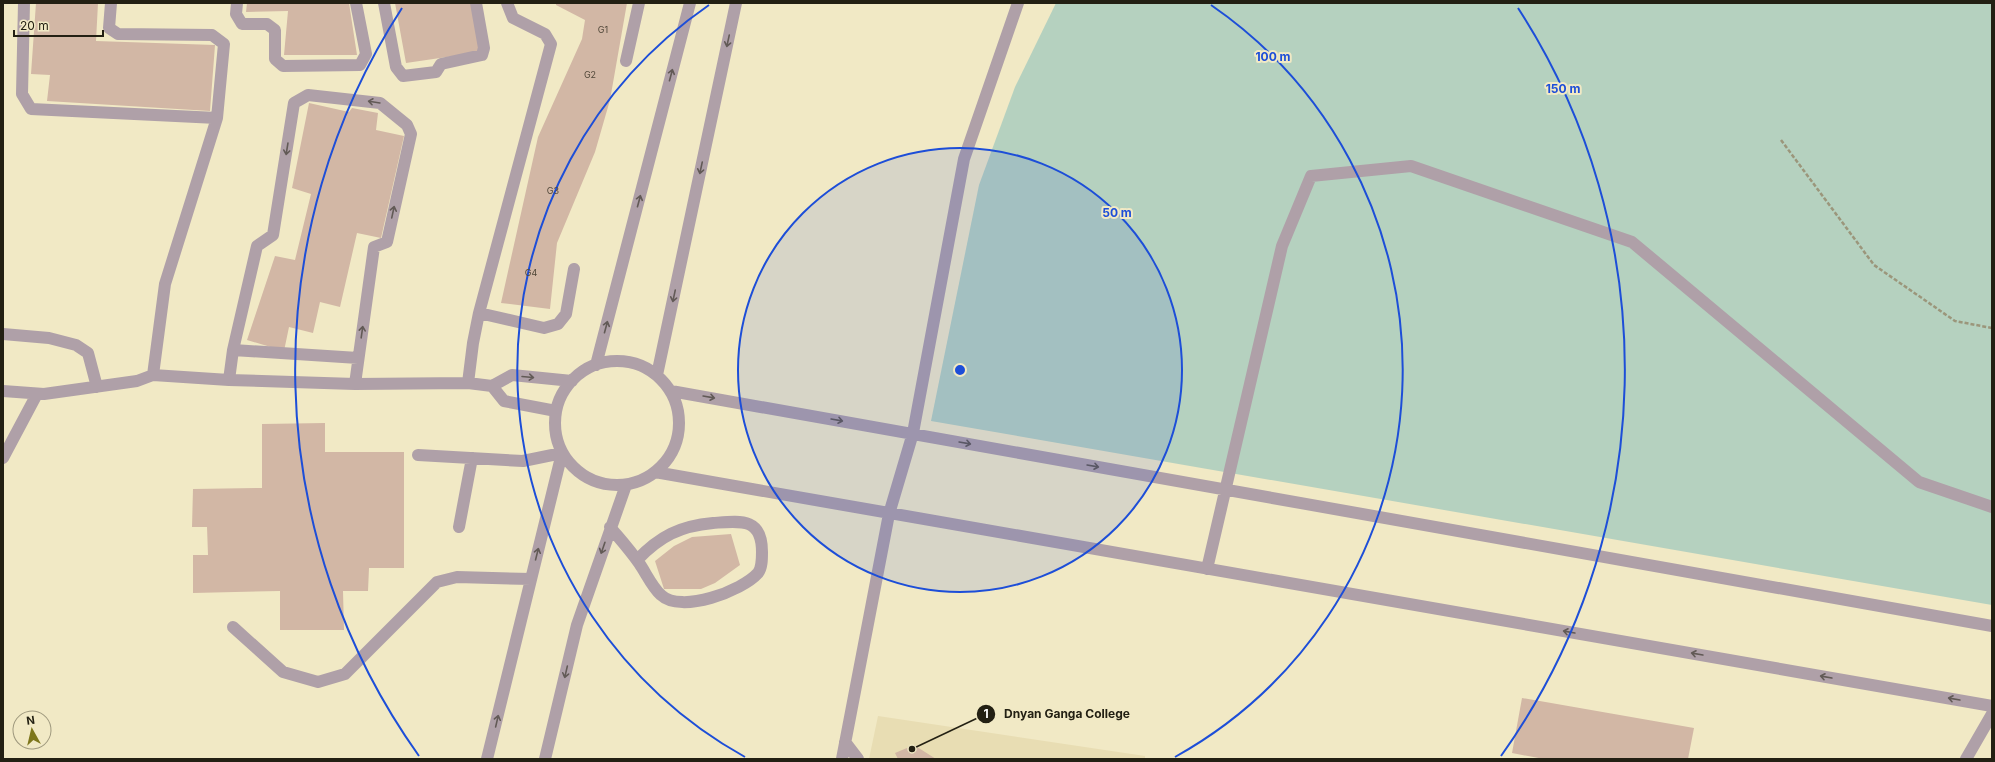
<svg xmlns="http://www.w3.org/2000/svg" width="1995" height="762" font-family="Inter,sans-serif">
<rect width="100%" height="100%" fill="#f1e9c5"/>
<!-- built -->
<path fill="#e8ddb3" d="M878 716 1145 756V759H869Z"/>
<!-- green -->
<path fill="#b5d1bf" d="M1056 3H1992V605L931 421 979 185 1015 87Z"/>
<!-- building -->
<path fill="#d2b7a5" d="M36 3H98L96 41 215 45 210 111 47 101 50 75 31 74Z
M247 3H349L357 55H284L288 11 246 12Z
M395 3H471L481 52 406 63Z
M556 3H627L610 100 595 152 557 243 550 309 501 303 538 137 582 39 585 20 556 5Z
M309 103 349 112 352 108 378 113 376 130 404 136 381 238 357 233 340 307 320 302 313 333 289 327 284 351 247 340 275 256 295 260 311 194 292 188Z
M325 423V452H404V568H369L368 591H343L344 630H280V591L193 593V555H208L207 527H192L193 489 262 488V424Z
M731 534 740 565 715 583 701 589H664L655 561 674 546 692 537Z
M1522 698 1694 728 1688 759H1544L1512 753Z
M914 745 936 759H898L895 753Z"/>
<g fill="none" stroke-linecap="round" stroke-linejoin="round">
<!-- path -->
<path stroke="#9b967b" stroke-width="2.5" stroke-dasharray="4 2" stroke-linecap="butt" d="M1781 140 1874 265 1955 321 1992 328"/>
<!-- minor -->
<path stroke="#afa0a8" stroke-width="12" d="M24 3 22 94 31 109 217 118
M111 3 109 28 118 34 212 35 224 44 217 118 165 284 153 375
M237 3 236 14 242 24H267L275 30V59L283 66 360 65 366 54 356 3
M384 3 396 67 403 76 436 72 441 64 482 55 484 48 476 3
M626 61 639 3
M479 313 544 328 558 324 566 314 574 269
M3 334 49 338 76 345 88 353 97 387
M233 350 358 358
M555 423a62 62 0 1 1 124 0a62 62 0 1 1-124 0Z
M596 365 690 3
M657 375 736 3
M229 380 233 350 257 246 273 235 294 103 308 95 380 103 407 125 411 134 387 242 374 247 355 384
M468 383 473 343 479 313 551 44 545 34 513 18 507 3
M492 386 504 401 556 411
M3 391 44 394 137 381 153 375 229 380 355 384 468 383 492 386 512 375 572 381
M671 391 1992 626
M418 455 523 461 562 453 487 759
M3 458 37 394
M655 472 1992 706
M459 527 472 458
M610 527C620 539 630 550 639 563 646 573 652 587 661 595 681 614 742 591 758 573 762 568 762 559 762 552 762 517 740 521 713 523 680 526 660 536 637 560
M1207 569 1282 246 1311 176 1411 166 1632 242 1919 482 1992 507
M233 627 283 672 318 682 345 674 437 582 457 577 531 579
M845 742 858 759
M545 759 577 625 626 485
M842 759 889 514 913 433 964 159 1018 3
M1966 759 1992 714"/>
</g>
<!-- one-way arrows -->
<defs><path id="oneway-shaft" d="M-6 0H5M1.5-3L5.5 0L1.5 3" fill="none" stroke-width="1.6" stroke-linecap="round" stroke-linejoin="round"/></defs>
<g stroke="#625a56">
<use href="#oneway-shaft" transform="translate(728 41) rotate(102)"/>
<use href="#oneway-shaft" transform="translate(671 75) rotate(-75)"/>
<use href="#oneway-shaft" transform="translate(374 102) rotate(-171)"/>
<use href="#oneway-shaft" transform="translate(287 149) rotate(99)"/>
<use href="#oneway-shaft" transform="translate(701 168) rotate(102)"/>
<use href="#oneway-shaft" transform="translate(639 201) rotate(-75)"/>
<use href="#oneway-shaft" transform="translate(393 212) rotate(-78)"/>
<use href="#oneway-shaft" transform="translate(674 296) rotate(102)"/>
<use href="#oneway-shaft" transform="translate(606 327) rotate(-75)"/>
<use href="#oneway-shaft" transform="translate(362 332) rotate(-82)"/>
<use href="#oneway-shaft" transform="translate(528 377) rotate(5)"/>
<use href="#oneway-shaft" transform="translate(709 397) rotate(10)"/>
<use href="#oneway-shaft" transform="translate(837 420) rotate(10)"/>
<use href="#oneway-shaft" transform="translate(965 443) rotate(10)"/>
<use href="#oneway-shaft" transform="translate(1093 466) rotate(10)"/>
<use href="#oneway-shaft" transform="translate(603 548) rotate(109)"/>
<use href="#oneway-shaft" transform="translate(537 554) rotate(-76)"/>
<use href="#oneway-shaft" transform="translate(1569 632) rotate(-170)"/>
<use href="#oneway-shaft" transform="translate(1697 654) rotate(-170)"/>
<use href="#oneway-shaft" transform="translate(566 672) rotate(103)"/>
<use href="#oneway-shaft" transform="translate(1826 677) rotate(-170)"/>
<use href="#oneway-shaft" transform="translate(1954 699) rotate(-170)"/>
<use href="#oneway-shaft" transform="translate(497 721) rotate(-77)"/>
</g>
<!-- distance rings -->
<circle cx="960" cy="370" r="222" fill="#1d4ed8" fill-opacity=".12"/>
<g fill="none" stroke="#1d4ed8" stroke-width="2">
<circle cx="960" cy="370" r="222"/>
<path d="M745 757A443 443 0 0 1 709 5M1211 5A443 443 0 0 1 1175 757"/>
<path d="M419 756A665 665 0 0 1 402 8M1518 8A665 665 0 0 1 1501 756"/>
</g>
<g text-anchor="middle" stroke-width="4" stroke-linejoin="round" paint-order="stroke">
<!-- number labels -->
<g font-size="9" fill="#4f4638">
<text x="603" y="33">G1</text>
<text x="590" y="78">G2</text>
<text x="553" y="194">G3</text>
<text x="531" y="276">G4</text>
</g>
</g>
<circle cx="960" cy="370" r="6" fill="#1d4ed8" stroke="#f1e9c5" stroke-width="2"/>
<g font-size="12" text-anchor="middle" font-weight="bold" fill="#1d4ed8" stroke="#f1e9c5" stroke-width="4" stroke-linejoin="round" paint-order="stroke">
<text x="1273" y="61">100 m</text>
<text x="1563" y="93">150 m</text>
<text x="1117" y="217">50 m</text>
</g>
<!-- callouts -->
<path fill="none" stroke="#232013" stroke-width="1.5" d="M912 749L986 714"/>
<g fill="#232013" stroke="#f1e9c5" stroke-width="1.5">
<circle cx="912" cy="749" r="4"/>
<circle cx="986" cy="714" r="10"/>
</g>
<g font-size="12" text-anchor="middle" font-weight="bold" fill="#fff">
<text x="986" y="718">1</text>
</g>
<g font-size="12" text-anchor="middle" font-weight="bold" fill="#232013" stroke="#f1e9c5" stroke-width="4" stroke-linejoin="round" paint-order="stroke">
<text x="1067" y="718">Dnyan Ganga College</text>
</g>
<!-- border -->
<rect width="1995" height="762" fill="none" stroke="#232013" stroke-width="8"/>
<!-- north arrow -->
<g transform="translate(32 730) rotate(352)"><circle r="19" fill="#f1e9c5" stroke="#9f997e"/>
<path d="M0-3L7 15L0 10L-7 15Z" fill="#7d761b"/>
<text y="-6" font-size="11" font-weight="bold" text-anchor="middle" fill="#232013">N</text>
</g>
<!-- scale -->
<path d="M14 30v6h89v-6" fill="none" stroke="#232013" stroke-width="2"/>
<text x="20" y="30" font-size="12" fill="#232013" stroke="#f1e9c5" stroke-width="3" paint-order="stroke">20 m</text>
</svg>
